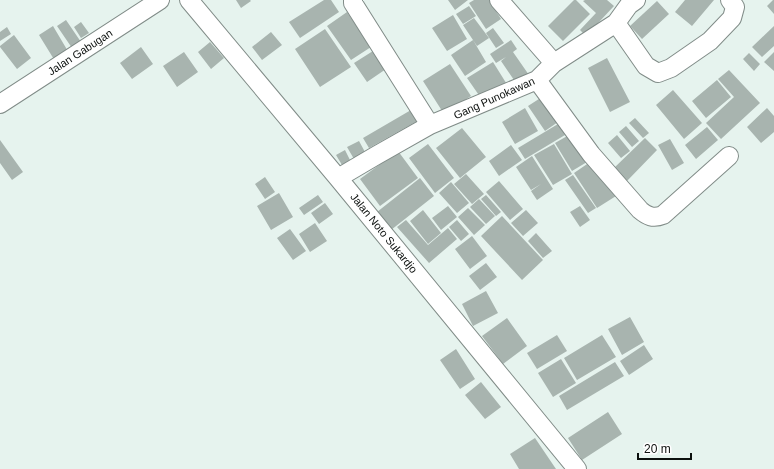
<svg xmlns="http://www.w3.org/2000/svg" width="774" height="469" font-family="Helvetica,sans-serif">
<rect width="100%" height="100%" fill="#e6f3ee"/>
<!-- building -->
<path fill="#a8b4af" d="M236 0H250L251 1 241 8Z
M324 0H331L339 12 300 38 289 22Z
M448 0H468L455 10Z
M474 0H489L501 19 486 29 469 3Z
M574 0H576L590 14 563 41 548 26Z
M585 0H607L614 6 586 36 580 30 596 13 583 1Z
M685 0H714L692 26 675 12Z
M773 0H774V14L767 6Z
M657 1 669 14 642 39 630 26Z
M469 6 476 16 463 24 456 14Z
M347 12 371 47 351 60 327 26Z
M453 15 467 39 447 51 432 28Z
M474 18 489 38 477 46 463 25Z
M66 20 81 42 72 48 57 26Z
M81 22 89 33 81 38 74 27Z
M53 26 69 53 55 61 39 35Z
M774 26V46L762 57 752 47Z
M7 27 11 34 0 41V32Z
M493 28 504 43 496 48 486 33Z
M325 29 351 67 320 87 295 49Z
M271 32 282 45 262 60 252 47Z
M14 35 31 58 17 69 0 47V46Z
M473 40 486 62 465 76 451 55Z
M511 40 517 49 513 52 529 75 516 83 501 61 506 57 496 63 490 54Z
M210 42 224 58 211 69 198 52Z
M141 47 153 64 132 79 120 63Z
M373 51 386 69 367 82 354 63Z
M184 52 198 72 177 87 163 66Z
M774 52V71L764 62Z
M749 53 760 64 754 71 743 59Z
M607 58 630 102 610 112 588 68Z
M493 62 508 86 483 101 467 78Z
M450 64 471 96 444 114 423 81Z
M729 70 760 103 721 139 706 123 734 97 718 79Z
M717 80 731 97 706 118 692 101Z
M673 90 702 123 684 139 656 105Z
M542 97 558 122 545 131 528 106Z
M525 108 538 131 515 144 502 122Z
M767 108 774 116V132L761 143 747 127Z
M411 110 417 121 369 148 363 138Z
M635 118 649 133 643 138 629 123Z
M558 124 565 135 525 159 518 148Z
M626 126 639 141 632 147 619 132Z
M707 127 718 140 696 159 685 145Z
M462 128 486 157 460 178 436 148Z
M569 135 587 162 572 171 555 143Z
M617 135 630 151 621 158 608 143Z
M645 138 657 150 627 181 614 168Z
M670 139 684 163 672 170 658 145Z
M0 140 23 172 12 180 0 163Z
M359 141 365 152 354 159 347 147Z
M428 144 454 178 435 193 409 158Z
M554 144 572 174 553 185 534 155Z
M511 145 522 160 499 176 489 161Z
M345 150 350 160 342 165 336 155Z
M398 151 418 178 380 206 360 179Z
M532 156 553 189 537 200 531 191 541 184 531 190 516 167Z
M593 160 616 196 597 208 574 173Z
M466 174 484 194 472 204 454 184Z
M573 175 596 208 588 213 565 180Z
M265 177 275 192 265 199 255 184Z
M420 178 434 196 391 230 377 212Z
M499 181 523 209 510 220 486 192Z
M451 182 469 203 457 213 439 193Z
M279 193 293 217 271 230 257 206Z
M318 195 323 202 304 215 299 208Z
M486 195 501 212 496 216 481 199Z
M479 199 495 216 486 224 470 207Z
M325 203 333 214 319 224 311 213Z
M448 206 457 217 441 230 432 218Z
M580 206 590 220 580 227 570 212Z
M468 208 485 225 474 235 458 217Z
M423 210 441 233 428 244 410 221Z
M526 210 538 223 523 236 511 223Z
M502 216 543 260 522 280 481 236Z
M406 220 428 245 448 228 457 239 429 263 397 227Z
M457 220 469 234 461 241 449 227Z
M315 223 327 241 310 252 299 234Z
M290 229 306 251 293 260 277 238Z
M536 233 552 251 543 258 528 241Z
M472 236 487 256 470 269 455 249Z
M486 263 497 277 480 290 469 276Z
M486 291 498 313 473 326 462 304Z
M630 317 644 342 622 355 608 329Z
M507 318 527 346 503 364 482 336Z
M557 335 567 351 537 369 527 353Z
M602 335 616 357 577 380 564 358Z
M644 345 653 359 629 375 620 361Z
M456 349 475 379 460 389 440 360Z
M561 359 576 383 553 397 538 373Z
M615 362 624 376 567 410 559 396Z
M481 382 501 407 485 419 465 395Z
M608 412 622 434 582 460 568 438Z
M535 438 556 469H519L510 454Z"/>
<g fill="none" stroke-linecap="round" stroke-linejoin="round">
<!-- street casing -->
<g stroke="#818c88" stroke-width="20">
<path id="street" d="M189 0 338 178 577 469
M353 0V3L430 125
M499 0 554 63
M616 23 646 66 658 73 671 68 710 41 732 18 735 7 730 0
M537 80 591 154 640 210C647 216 653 219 663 215L729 156
M0 104 160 0
M338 178 377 155 430 125 537 80 554 63 616 23 629 5 636 0"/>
</g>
<!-- street -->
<use href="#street" stroke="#fff" stroke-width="18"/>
</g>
<g text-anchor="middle" stroke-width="4" stroke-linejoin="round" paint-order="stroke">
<!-- street labels -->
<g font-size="11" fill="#0c100e" stroke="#fff">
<text transform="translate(80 52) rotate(-33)" y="4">Jalan Gabugan</text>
<text transform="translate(494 98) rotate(-24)" y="4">Gang Punokawan</text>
<text transform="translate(384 233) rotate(51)" y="4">Jalan Noto Sukardjo</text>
</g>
</g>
<!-- scale -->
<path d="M638 453v6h53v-6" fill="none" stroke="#0c100e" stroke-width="2"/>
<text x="644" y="453" font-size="12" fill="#0c100e" stroke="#ffffff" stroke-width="3" paint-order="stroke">20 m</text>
</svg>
